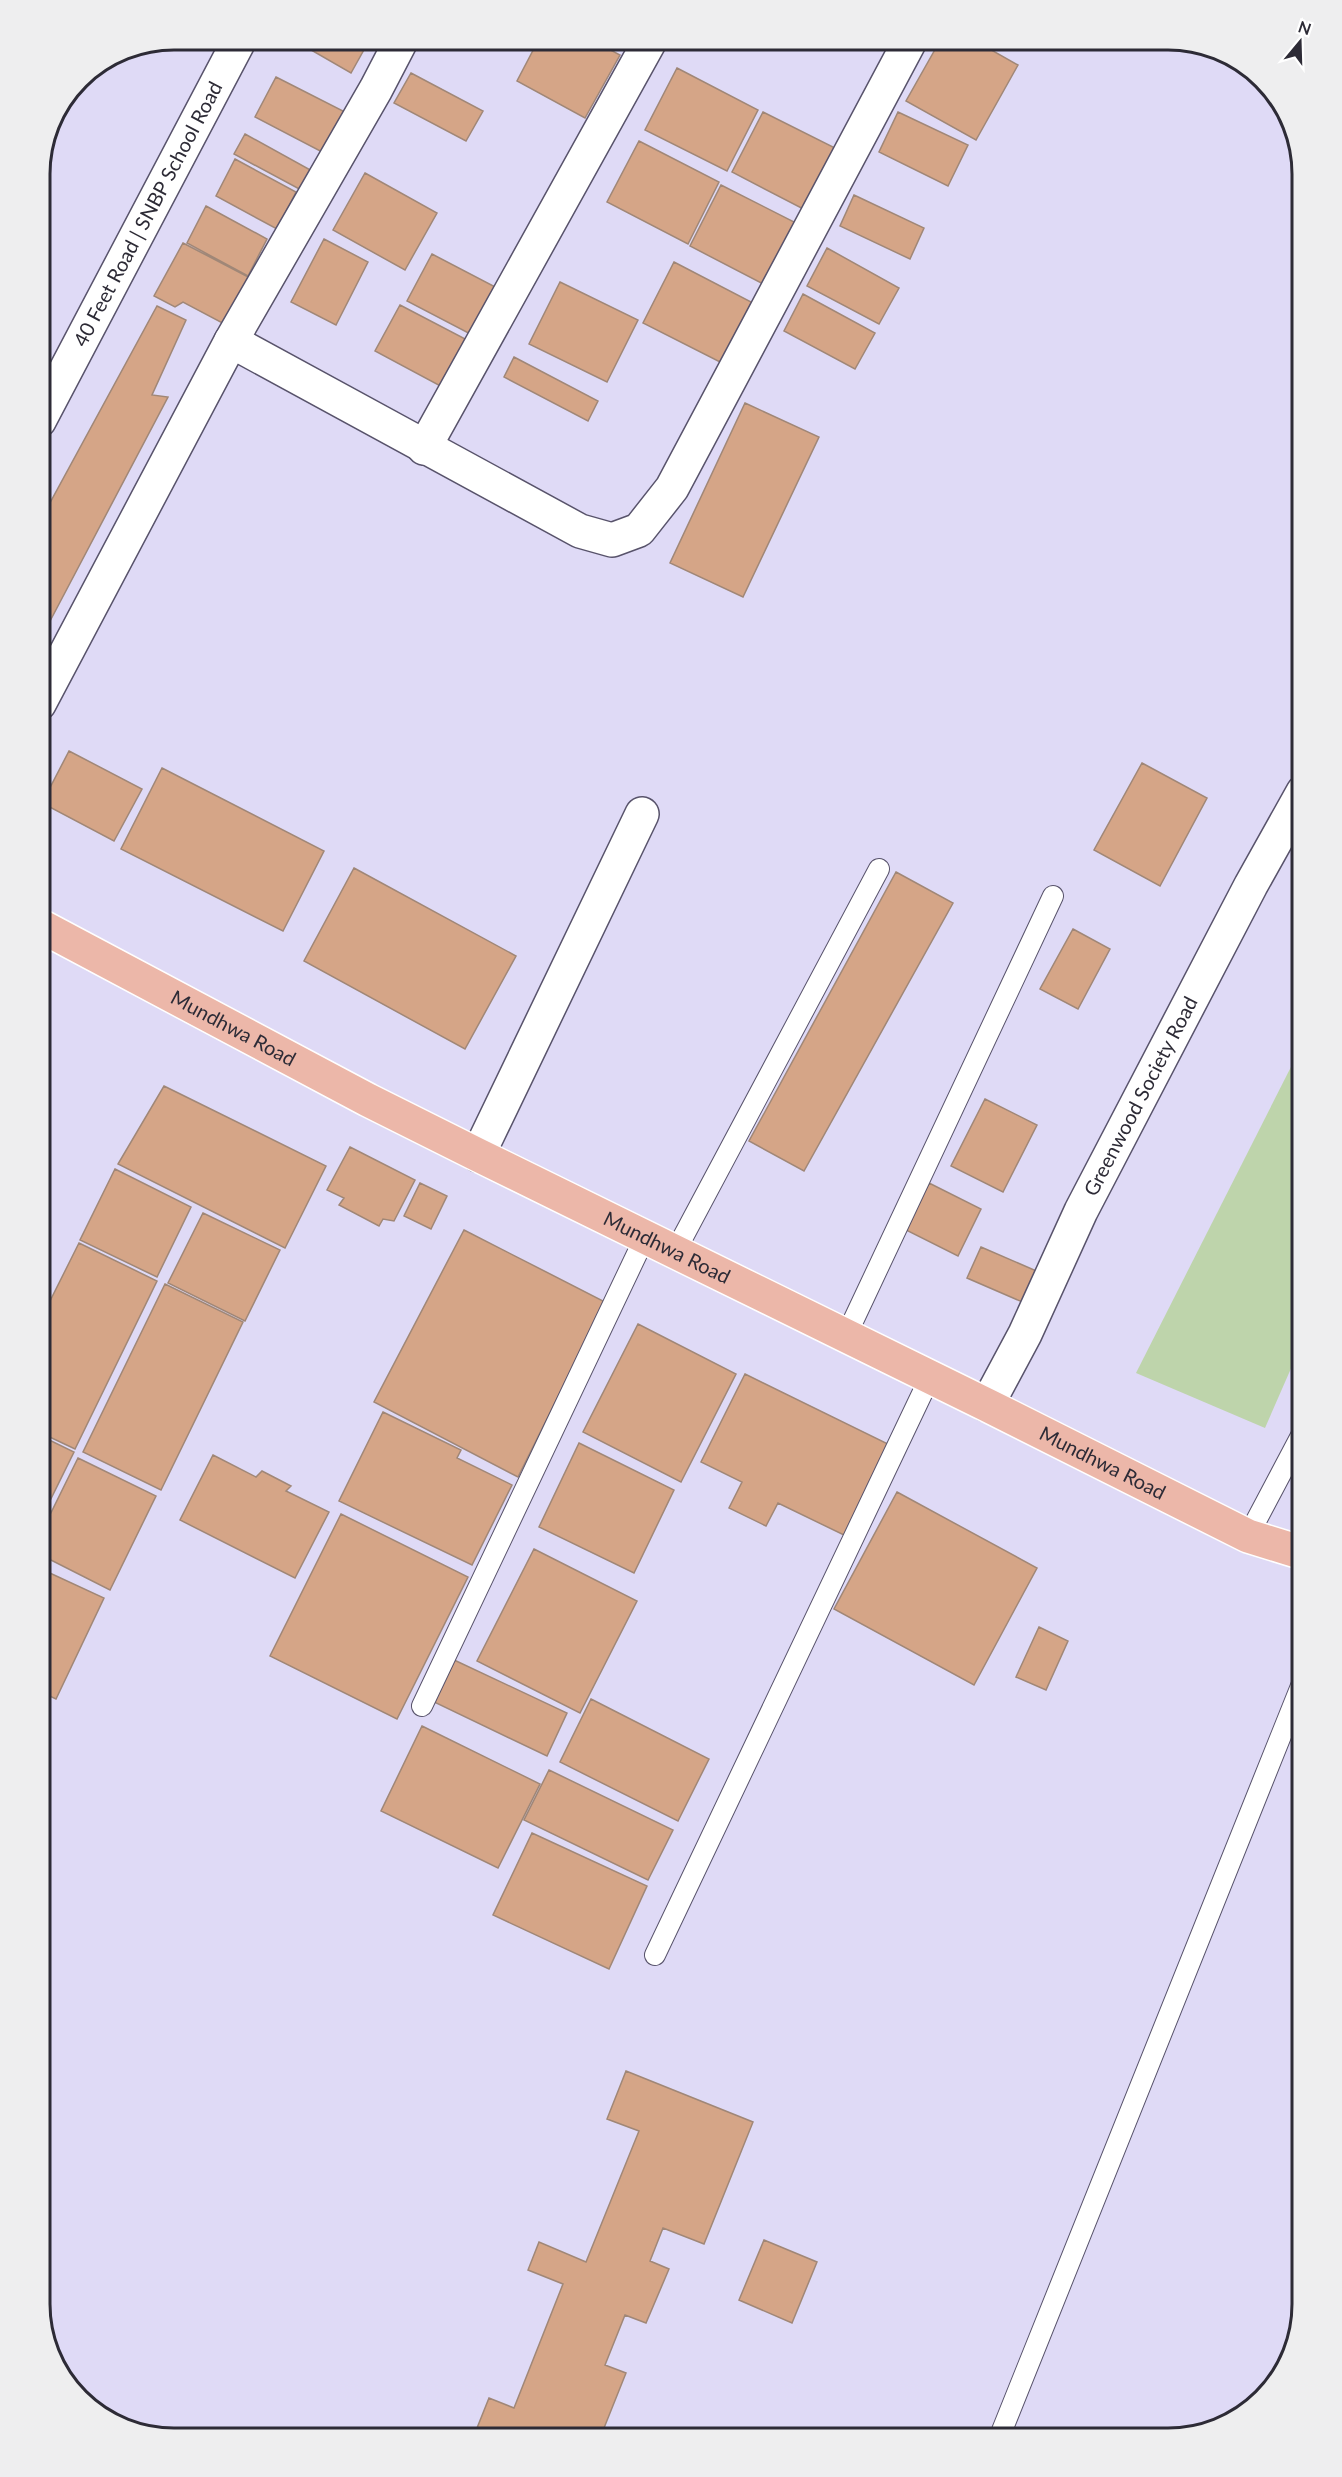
<svg xmlns="http://www.w3.org/2000/svg" width="1342" height="2477" font-family="Lato,sans-serif">
<rect width="100%" height="100%" fill="#dfdaf6"/>
<!-- green -->
<path fill="#bed4ab" d="M1295 1059 1303 1062V1341L1265 1428 1136 1373Z"/>
<!-- building -->
<path fill="#d5a587" stroke="#a08777" stroke-width="1.5" d="M292 39H370L351 73Z
M539 39H590L620 55 585 118 517 81Z
M941 39H972L1018 65 976 140 906 101Z
M677 68 758 110 727 171 645 130Z
M411 73 483 111 466 141 394 103Z
M276 77 345 112 324 153 255 117Z
M763 112 845 153 813 214 732 172Z
M898 112 968 145 948 186 879 152Z
M245 134 314 172 303 191 234 154Z
M639 141 719 182 688 244 607 202Z
M235 159 296 192 277 229 216 196Z
M365 173 437 213 405 270 333 230Z
M721 185 802 226 771 288 690 246Z
M854 195 924 228 910 259 840 226Z
M206 206 267 239 248 276 187 243Z
M324 239 368 262 336 325 291 302Z
M183 243 254 280 230 327 183 302 175 307 154 296Z
M827 248 899 288 879 324 807 286Z
M432 254 503 291 478 338 407 301Z
M674 262 755 304 724 364 643 323Z
M560 282 638 320 607 382 529 344Z
M803 294 875 333 855 369 784 331Z
M400 305 471 342 446 389 375 351Z
M157 306 186 320 152 395 168 397 39 642V523Z
M514 357 598 401 588 421 504 377Z
M745 403 819 437 743 597 670 563Z
M69 751 142 789 114 841 42 803Z
M1142 763 1207 798 1160 886 1094 850Z
M162 768 324 851 283 931 121 849Z
M354 868 516 956 465 1049 304 961Z
M896 872 953 903 804 1171 749 1141Z
M1073 929 1110 949 1078 1009 1040 989Z
M164 1086 326 1166 285 1248 118 1164Z
M985 1099 1037 1125 1003 1192 951 1166Z
M350 1147 415 1180 394 1221 383 1219 379 1226 339 1205 344 1198 327 1190Z
M115 1169 191 1207 157 1277 80 1240Z
M420 1183 447 1196 431 1229 404 1216Z
M929 1183 981 1209 958 1256 906 1230Z
M203 1213 280 1250 245 1321 168 1283Z
M464 1230 605 1302 518 1477 374 1402Z
M79 1243 157 1281 75 1449 39 1432V1323Z
M981 1247 1041 1273 1027 1304 967 1278Z
M165 1284 243 1322 161 1490 83 1452Z
M638 1324 736 1374 681 1482 583 1432Z
M745 1374 890 1445 846 1536 778 1503 766 1526 729 1508 742 1482 701 1462Z
M383 1412 461 1450 457 1458 512 1485 472 1565 339 1501Z
M39 1435 74 1452 39 1523Z
M579 1443 674 1490 634 1573 539 1527Z
M213 1455 256 1477 262 1471 291 1486 286 1491 329 1512 295 1578 180 1520Z
M78 1458 156 1496 110 1590 39 1554V1537Z
M897 1492 1037 1568 974 1685 834 1609Z
M341 1514 468 1577 397 1719 270 1656Z
M534 1549 637 1601 580 1713 477 1661Z
M39 1568 104 1598 56 1699 39 1691Z
M1039 1627 1068 1641 1046 1690 1016 1677Z
M452 1659 567 1713 547 1756 432 1701Z
M591 1699 709 1759 678 1821 560 1762Z
M422 1726 540 1784 498 1868 381 1811Z
M549 1770 673 1830 648 1880 524 1820Z
M532 1833 647 1886 609 1969 493 1915Z
M626 2071 753 2122 704 2244 663 2228 650 2261 669 2269 646 2323 625 2315 605 2365 626 2373 600 2438H473L489 2398 514 2408 563 2284 528 2270 539 2242 586 2262 639 2131 607 2119Z
M764 2240 817 2262 792 2323 739 2300Z"/>
<g fill="none" stroke-linecap="round" stroke-linejoin="round">
<!-- service casing -->
<g stroke="#58536b" stroke-width="22">
<path id="service" d="M675 1252 879 869
M846 1336 1053 896
M1248 1536 1303 1432
M422 1706 645 1237
M655 1955 930 1377
M999 2438 1303 1681"/>
</g>
<!-- minor casing -->
<g stroke="#58536b" stroke-width="36">
<g id="minor">
<path d="M231 341 580 531 612 540 639 530 672 488 911 39"/>
<path id="s1" d="M39 421 240 39"/>
<path d="M424 448 651 39"/>
<path d="M39 704 231 341 376 89 402 39"/>
<path d="M478 1155 642 814"/>
<path id="s2" d="M987 1405 1025 1334 1081 1211 1251 885 1303 792"/>
</g>
</g>
<!-- primary casing -->
<g stroke="#fff" stroke-width="36">
<g id="primary">
<path id="s3" d="M39 925 368 1100 478 1155 987 1405 1248 1536 1303 1553"/>
</g>
</g>
<!-- service -->
<use href="#service" stroke="#fff" stroke-width="20"/>
<!-- minor -->
<use href="#minor" stroke="#fff" stroke-width="33"/>
<!-- primary -->
<use href="#primary" stroke="#ecb7a9" stroke-width="33"/>
</g>
<g text-anchor="middle" stroke-width="4.5" stroke-linejoin="round" paint-order="stroke">
<!-- street labels -->
<g font-size="20" fill="#2d2b36" stroke="#fff">
<text dy="7" stroke="none"><textPath href="#s1" startOffset="234">40 Feet Road | SNBP School Road</textPath></text>
<text dy="7" stroke="none"><textPath href="#s3" startOffset="220">Mundhwa Road</textPath></text>
<text dy="7" stroke="none"><textPath href="#s2" startOffset="345">Greenwood Society Road</textPath></text>
<text dy="7" stroke="none"><textPath href="#s3" startOffset="706">Mundhwa Road</textPath></text>
<text dy="7" stroke="none"><textPath href="#s3" startOffset="1192">Mundhwa Road</textPath></text>
</g>
</g>
<!-- crop -->
<path d="M0 0H1342V2477H0ZM174 50H1168A124 124 0 0 1 1292 174V2304A124 124 0 0 1 1168 2428H174A124 124 0 0 1 50 2304V174A124 124 0 0 1 174 50Z" fill="#eeeeef" fill-rule="evenodd"/>
<path fill="none" stroke="#2d2b36" stroke-width="3" d="M174 50H1168A124 124 0 0 1 1292 174V2304A124 124 0 0 1 1168 2428H174A124 124 0 0 1 50 2304V174A124 124 0 0 1 174 50Z"/>
<!-- north arrow -->
<g transform="translate(1300 42) rotate(19)" stroke="#ffffff" stroke-width="4.5" paint-order="stroke">
<path d="M0-4.5L10 22L0 15L-10 22Z" fill="#2d2b36"/>
<text y="-9" font-size="16" font-weight="bold" text-anchor="middle" fill="#2d2b36">N</text>
</g>
</svg>
